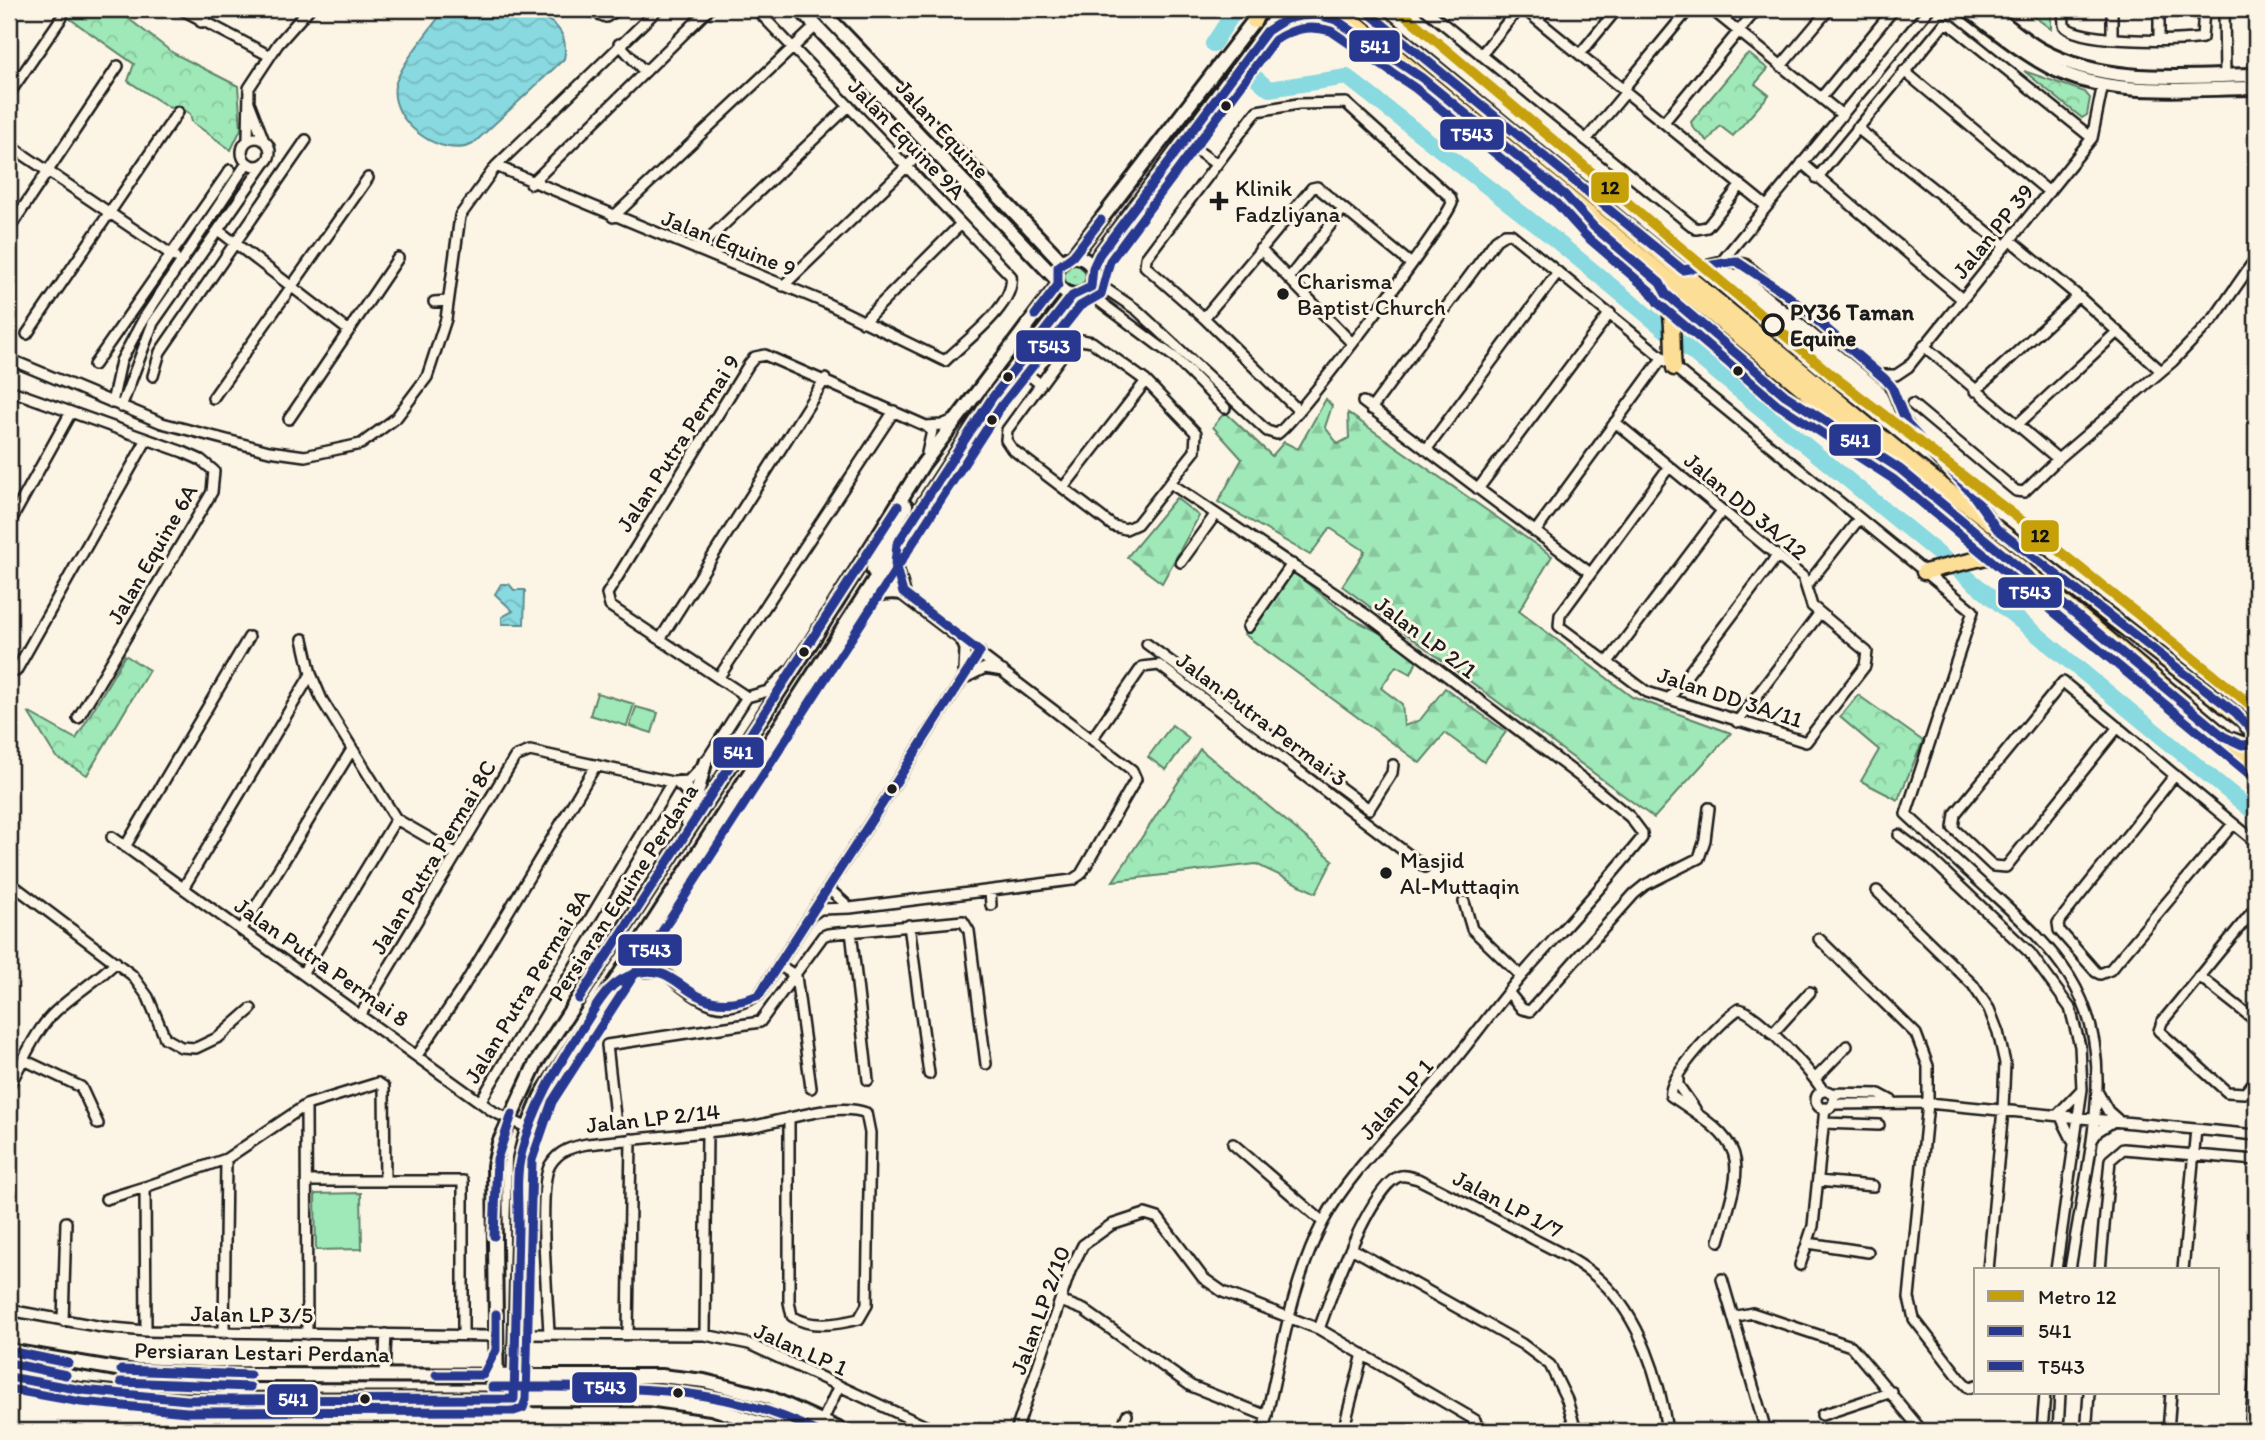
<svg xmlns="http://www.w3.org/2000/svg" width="2265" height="1440" font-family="Itim,sans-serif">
<defs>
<pattern id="grass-dots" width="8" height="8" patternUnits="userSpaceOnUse" patternTransform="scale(1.75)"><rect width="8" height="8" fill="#9fe8b7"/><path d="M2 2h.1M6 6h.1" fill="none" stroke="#88c69d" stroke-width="1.8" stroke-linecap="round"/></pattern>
<pattern id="forest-firs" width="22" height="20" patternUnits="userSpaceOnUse" patternTransform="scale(1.75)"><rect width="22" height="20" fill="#9fe8b7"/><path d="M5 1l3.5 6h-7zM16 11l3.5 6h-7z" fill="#88c69d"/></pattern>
<pattern id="park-crowns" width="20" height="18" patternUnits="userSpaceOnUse" patternTransform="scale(1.75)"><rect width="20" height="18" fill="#9fe8b7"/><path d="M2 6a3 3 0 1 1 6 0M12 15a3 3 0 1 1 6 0" fill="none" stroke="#88c69d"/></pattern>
<pattern id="water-waves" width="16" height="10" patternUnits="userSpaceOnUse" patternTransform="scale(1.75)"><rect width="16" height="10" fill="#88d9e0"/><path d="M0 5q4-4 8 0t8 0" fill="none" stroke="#75bac0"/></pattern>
</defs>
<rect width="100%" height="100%" fill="#fcf5e5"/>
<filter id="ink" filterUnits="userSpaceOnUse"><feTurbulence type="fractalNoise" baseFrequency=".0143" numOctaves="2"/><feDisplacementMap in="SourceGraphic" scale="14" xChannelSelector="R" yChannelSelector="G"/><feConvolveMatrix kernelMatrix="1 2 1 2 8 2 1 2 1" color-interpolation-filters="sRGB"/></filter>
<g filter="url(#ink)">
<!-- grass -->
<path fill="url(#grass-dots)" stroke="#5e826a" stroke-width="2" d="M1061 275a14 14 0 1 1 28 0a14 14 0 1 1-28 0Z"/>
<!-- forest -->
<path fill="url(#forest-firs)" stroke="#5e826a" stroke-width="2" d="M1326 399 1332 406 1325 427 1338 444 1349 438 1348 413 1552 556 1519 611 1632 697 1731 733 1654 818 1342 586 1365 551 1330 528 1310 555 1218 502 1242 459 1213 427 1225 412 1272 456 1284 442 1298 449Z
M1176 498 1199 516 1162 583 1127 557Z
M1293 572 1351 618 1388 637 1417 661 1411 674 1396 666 1381 688 1402 704 1404 726 1420 720 1445 688 1506 732 1484 762 1445 733 1420 763 1244 634Z"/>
<!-- park -->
<path fill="url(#park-crowns)" stroke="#5e826a" stroke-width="2" d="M56 9H116L173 53 238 86 241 129 231 150 192 122 190 114 178 105 170 108 128 81 134 64Z
M2024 9H2051V29Z
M1749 54 1768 69 1755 84 1769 95 1733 136 1720 126 1708 141 1693 128 1691 122 1746 55Z
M2024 71 2085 92 2090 98 2087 115 2082 118Z
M125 655 149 670 87 775 56 757 28 712 76 739Z
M1858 695 1923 741 1898 800 1861 781 1879 750 1840 717Z
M1200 749 1333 860 1316 893 1256 864 1113 881Z"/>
<!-- garden -->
<path fill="#9fe8b7" stroke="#5e826a" stroke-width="2" d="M597 693 634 704 627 726 590 715Z
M636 707 658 713 652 733 630 726Z
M1172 725 1189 738 1166 770 1148 757Z
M361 1193 362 1249 316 1250 315 1194Z"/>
<!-- water -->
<path fill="url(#water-waves)" stroke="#5d8d92" stroke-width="2" d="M445 9C485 9 576 0 564 59L473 144C442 160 389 122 395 86 399 66 432 27 445 9Z
M501 584H509L514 590H525L524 624H502V617L513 611 495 594Z"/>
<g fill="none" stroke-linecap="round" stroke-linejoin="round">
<!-- river -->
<path stroke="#88d9e0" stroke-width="16" d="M1213 44 1236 9
M1255 77 1269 89 1347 77 1548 234 2256 814"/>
<!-- street casing -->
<g stroke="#1c1c1c" stroke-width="14">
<path id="street" d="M181 9 270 56
M586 9 606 17 619 9
M1425 9 1696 229 1707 227 1741 185
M1524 9 1766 206
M1711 9 1841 114
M2063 9 2064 25C2074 43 2181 42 2202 38L2204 9
M2159 9V39
M2224 9 2225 75
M1538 20 1547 9
M201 22 211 9
M2112 39V9
M619 44 643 70
M1580 54 1617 9
M1481 55 1518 9
M1781 66 1829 9
M1904 71 2049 192
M1623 89 1689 9
M9 94 62 17
M1821 98 1894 9
M249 102 264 141
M1664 122 1757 9
M1857 128 2005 246
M242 152a14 14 0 1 1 28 0a14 14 0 1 1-28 0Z
M248 140 249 88 278 44 309 9
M1586 140 1626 92
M1184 141 1216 164
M9 145 175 257
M1802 163 1962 299
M496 166 824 302 945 361C965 341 1016 305 1011 276L756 9
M1817 178 1944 24 1951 25 2092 138
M531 184 709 9
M613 217 816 26
M9 229 118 66
M218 230 348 330
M2010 240 2078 296 2161 371
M1260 249 1351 342
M697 250 849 106
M1722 261 1929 9
M1683 270 1722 261 1745 264 1885 379C1897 393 1898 412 1909 426 1933 458 1965 483 1988 516
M1289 278 1343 209
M1094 281 1137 310 1267 431 1277 434C1295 423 1443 227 1452 203L1450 197 1346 103 1298 104 1257 111 1146 258 1145 266 1204 318 1299 411
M783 286 929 145
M1087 292 1174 357 1225 408
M434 302 448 301
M1204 318 1312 188 1317 187 1410 263
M863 322 961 224
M27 334 178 112
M1081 340 1092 342 1146 381 1196 433 1195 451 1137 524 1126 529 1113 526 1012 449 1006 440 1007 430 1071 343Z
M1924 346 2058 459
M9 359 162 423 269 451 305 456 361 444 396 418 427 377 446 319 460 216 496 166 658 9
M94 365 230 170
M1018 366 1040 384
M1880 375H1896L1908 367 2092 138 2103 84
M153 376 160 352 306 140
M9 390 183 452 201 460 214 471 212 492 78 718
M1975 391 2078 296
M213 398 368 178
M1363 402 1589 572
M112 403 121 361 144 318 247 163
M1912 404 2016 491 2024 492 2058 459 2173 361 2215 317 2256 258
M121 407 153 323 264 164
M1371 409 1496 240 1505 234H1511C1666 359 1818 486 1973 611L1906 814C1935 841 1963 867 1992 893 2056 951 2099 993 2097 1086 2095 1146 2079 1210 2070 1270
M289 419 398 258
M1615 422 1803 577 1812 606 1867 652 1865 666 1806 742 1647 692 1559 626 1560 615 1669 467
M2017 425 2117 332
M926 426 942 425 954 420
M1426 450 1558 272
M1170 483 1365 614 1591 785 1630 817 1642 833V838C1604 885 1563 929 1523 974 1492 1010 1465 1050 1433 1086 1396 1129 1350 1171 1323 1222 1290 1286 1280 1362 1263 1431
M1063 488 1146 381
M1478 489 1610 313
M9 524 71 412
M1535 532 1663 357
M1181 562 1215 515
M1807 585 1859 519
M1248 627 1292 564
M661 638 825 379
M960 638 965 649 964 671
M303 639 311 674 322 700 396 819 457 854
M1147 644 1369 809 1392 773 1393 765
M1608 662 1722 511
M16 671 146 441
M719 677 894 411
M967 677 985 668 1003 671
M747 697 610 606 607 594 749 364 755 357 765 355 926 426 932 431 927 453
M1669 699 1777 556
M1737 722 1819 614
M2118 727 2006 867 1993 866 1953 828 1955 814 2063 682C2128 735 2191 790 2256 842
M1092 739 1142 667 1159 665 1425 867
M2175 775 2058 923 2059 930 2096 972 2100 974 2110 970 2233 824
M1899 835 1932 860 2030 953 2070 1008 2080 1046 2082 1089 2056 1270
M112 837 494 1112 528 1128
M125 847 249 637
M9 882 132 975 148 997 165 1038 181 1047 196 1048 219 1037 251 1009
M184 887 311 674
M829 889 850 908
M990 891 991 905
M1877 891 1973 985 1989 1009 1998 1032 2005 1063 2003 1109 1988 1270
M1464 902 1472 929 1521 976
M2256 907 2162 1022 2159 1031 2227 1092 2245 1093 2256 1079
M813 914 820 909 850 908 1072 880 1081 874 1136 779 1132 770 877 576
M2247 918 2256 926
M658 922C655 932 648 943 651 953 655 970 696 999 713 1005 729 1010 745 1002 759 995L980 652
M909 925 929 1074
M242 929 351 751
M851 931 868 1080
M1819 939 1916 1034 1928 1066V1103L1909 1298 1914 1319 1962 1381 1969 1388 1976 1385
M779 965 796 976 811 1088
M303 973 396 819
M2199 976 2256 1021
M615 981 639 972 660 971
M1509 993 1522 1009 1530 1011 1634 894 1645 885 1699 858 1705 840 1709 808
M361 1014 515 757 530 751 672 782 688 781 705 763 747 697 768 691 788 671
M1772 1034 1810 992
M418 1054 462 989 596 765
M24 1060 81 1087 98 1124
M1678 1076V1085L1695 1109
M1815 1079 1847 1046
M9 1086C23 1062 35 1030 56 1011 75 993 98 980 116 962
M1816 1100a9 9 0 1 1 18 0a9 9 0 1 1-18 0Z
M1831 1093 1879 1094 1892 1101
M2098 1093 2108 1111 2117 1119
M480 1102 672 782
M1833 1104 1928 1103 2256 1135
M306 1105 307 1334
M2059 1113 2074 1143
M2059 1113 2082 1089
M615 1116 607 1045 760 1022 823 936 828 934 963 921 969 931 986 1064
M1824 1123 1879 1125
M2092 1140 2098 1131 2117 1119
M1233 1144 1323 1222
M307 1181H463V1335
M1818 1181 1873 1186
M106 1199 145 1187
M1719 1241C1744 1156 1751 1148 1671 1096 1666 1078 1723 1019 1739 1009 1758 1013 1812 1073 1823 1091
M1808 1243 1868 1252
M1351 1248 1522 1344 1550 1365 1567 1400 1576 1431
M1800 1265 1813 1226 1825 1108
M2100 1270 2110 1160 2123 1149 2256 1160
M2183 1270 2196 1129
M1722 1279 1766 1431
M1061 1301 1084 1310 1191 1386 1267 1416
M9 1310 102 1327 146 1331 496 1336
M1733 1317 1752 1313 1851 1346 1922 1431
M63 1321 66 1222
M1319 1329C1329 1301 1372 1181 1401 1176 1406 1175 1413 1178 1418 1179 1458 1199 1498 1219 1537 1241 1559 1252 1583 1264 1601 1281 1640 1317 1660 1380 1667 1431
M146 1331 145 1187 226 1159 306 1105 378 1083 384 1087 385 1180
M224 1333 226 1159
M628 1333 631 1139
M516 1334 705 1335 749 1344 936 1431
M549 1334C548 1302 537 1187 550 1165 559 1150 572 1147 587 1144 641 1138 695 1134 749 1127 781 1122 836 1101 866 1113L870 1133 867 1305 859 1319C838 1324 811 1329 792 1316L789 1302V1119
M705 1335 707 1131
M384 1375 386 1334
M2089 1393 2087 1421 2091 1431
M1822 1415 1892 1392
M822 1422 838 1388
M1016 1431 1070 1271 1083 1245 1111 1225 1145 1214 1158 1218 1203 1278 1223 1292 1319 1329 1475 1420 1479 1431
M1121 1431 1127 1415
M1343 1431 1363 1354
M2042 1431 2045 1393
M2058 1431 2060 1393
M2168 1431 2171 1393
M2227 1431 2256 1430
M2250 1431 2256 1362"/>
</g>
<!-- secondary casing -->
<g stroke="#1c1c1c" stroke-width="18">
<path id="secondary" d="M800 9 1056 279
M820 9 1062 262
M1967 9C1994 29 2020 51 2050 67 2110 99 2191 88 2256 88
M1987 9C2005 24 2023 40 2043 51 2108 86 2186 76 2256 75
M1073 256 1258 15
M1056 276a19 19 0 1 1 38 0a19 19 0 1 1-38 0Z
M1093 268 1099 255 1282 9
M877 576 873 570 874 560 906 506
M862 603C875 593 886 591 903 593L895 564 896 548
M679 783C694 793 694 805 687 821
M694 805 705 763
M9 1351 135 1372 207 1375 661 1376 704 1381 768 1397 843 1431
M9 1377 82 1390 187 1400 648 1399 711 1408 785 1431
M497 1399 494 1166 499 1143 536 1063 812 641 923 464 1058 285
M514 1399 520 1158 527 1130 541 1096 992 398 1072 296"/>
</g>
<!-- primary casing -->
<g stroke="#1c1c1c" stroke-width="19">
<path id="primary" d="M1339 9 2107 638 2256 764
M1364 9 1917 466 2256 730
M1254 21 1258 9
M1267 31C1309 6 1327 14 1365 42
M1651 275C1679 299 1670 336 1674 368
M1924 572 2003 553
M2231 740 2248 746 2253 744 2252 731 2246 724"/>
</g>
<!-- street -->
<use href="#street" stroke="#fcf5e5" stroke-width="9"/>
<!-- secondary -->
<use href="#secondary" stroke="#fcf5e5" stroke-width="12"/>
<!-- primary -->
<use href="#primary" stroke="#fdde96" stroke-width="14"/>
<!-- bus-1 casing -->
<g stroke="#fcf5e5" stroke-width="14">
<path id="bus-1" d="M1035 315 1058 285V267L1073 256 1101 220
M579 999 898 506
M494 1236 497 1159 512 1114
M9 1351 68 1363
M121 1370 250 1375
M436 1375H483L496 1350V1314
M9 1377 82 1390 187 1400 514 1399C515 1342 517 1286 518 1229 519 1206 515 1178 521 1155 532 1108 558 1066 583 1027 599 1002 608 981 637 973 683 960 688 1024 759 995L980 652 903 593 895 564 897 544 992 398 1072 296 1091 287 1093 268 1099 255 1267 31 1286 19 1300 16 1318 15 1336 20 1422 78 1565 195 1594 227 1660 283 1666 294 1785 395 1900 469 2223 736 2242 745 2253 744 2252 731 2236 713 1997 529 1972 494 1907 424 1892 387 1885 379 1786 294 1736 261 1683 270 1364 9"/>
</g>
<!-- bus-2 casing -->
<g stroke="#fcf5e5" stroke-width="14">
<path id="bus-2" d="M9 1363 66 1375
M121 1382 250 1387
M492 1387C601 1388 716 1380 816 1431
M9 1389 81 1402 187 1412 514 1411 523 1408 526 1399 532 1160 552 1102 1002 405 1080 306 1101 294 1110 261 1275 40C1294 28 1309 25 1331 31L1415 88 1557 204 1586 236 1650 291 1658 303 1777 404 1893 479 2248 773"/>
</g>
<!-- bus-1 -->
<use href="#bus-1" stroke="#283890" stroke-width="9"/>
<!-- bus-2 -->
<use href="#bus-2" stroke="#283890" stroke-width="9"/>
<!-- metro-1 casing -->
<g stroke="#fcf5e5" stroke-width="16">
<path id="metro-1" d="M1398 9 1832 375 2018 518 2256 709"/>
</g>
<!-- metro-1 -->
<use href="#metro-1" stroke="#c6a007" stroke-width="10"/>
</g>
</g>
<!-- markers -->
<g fill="#1c1c1c" stroke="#fcf5e5" stroke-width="2.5">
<circle cx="1226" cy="106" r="6"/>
<path d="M1215.5 190.5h7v7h7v7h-7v7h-7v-7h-7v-7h7z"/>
<circle cx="1283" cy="294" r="7"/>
<circle cx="1738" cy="371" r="6"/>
<circle cx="1008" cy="377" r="6"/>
<circle cx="992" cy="420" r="6"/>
<circle cx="804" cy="652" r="6"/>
<circle cx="892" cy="789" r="6"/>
<circle cx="1386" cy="873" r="7"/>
<circle cx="678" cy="1393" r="6"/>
<circle cx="365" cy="1399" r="6"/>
</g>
<circle fill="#fcf5e5" stroke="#1c1c1c" stroke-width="3.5" cx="1773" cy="325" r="10"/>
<g text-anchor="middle" stroke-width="6" stroke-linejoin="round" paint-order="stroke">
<!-- street labels -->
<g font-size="23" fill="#1c1c1c" stroke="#fcf5e5">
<text transform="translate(943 129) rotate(47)" y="8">Jalan Equine</text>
<text transform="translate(907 139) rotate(46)" y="8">Jalan Equine 9A</text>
<text transform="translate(1993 231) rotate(-51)" y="8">Jalan PP 39</text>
<text transform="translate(729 243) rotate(22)" y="8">Jalan Equine 9</text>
<text transform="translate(678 443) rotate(-57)" y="8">Jalan Putra Permai 9</text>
<text transform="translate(1746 506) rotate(40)" y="8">Jalan DD 3A/12</text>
<text transform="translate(152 554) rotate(-60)" y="8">Jalan Equine 6A</text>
<text transform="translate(1426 637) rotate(37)" y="8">Jalan LP 2/1</text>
<text transform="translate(1730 697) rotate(18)" y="8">Jalan DD 3A/11</text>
<text transform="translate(1262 719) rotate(37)" y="8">Jalan Putra Permai 3</text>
<text transform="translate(433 857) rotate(-59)" y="8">Jalan Putra Permai 8C</text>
<text transform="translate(623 892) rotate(-57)" y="8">Persiaran Equine Perdana</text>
<text transform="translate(322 962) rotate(35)" y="8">Jalan Putra Permai 8</text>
<text transform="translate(527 986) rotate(-59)" y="8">Jalan Putra Permai 8A</text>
<text transform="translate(1396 1099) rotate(-49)" y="8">Jalan LP 1</text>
<text transform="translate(653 1118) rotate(-6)" y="8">Jalan LP 2/14</text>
<text transform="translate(1508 1204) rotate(28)" y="8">Jalan LP 1/7</text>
<text transform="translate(1040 1310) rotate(-70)" y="8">Jalan LP 2/10</text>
<text transform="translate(252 1314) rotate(1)" y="8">Jalan LP 3/5</text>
<text transform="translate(801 1349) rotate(24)" y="8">Jalan LP 1</text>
<text transform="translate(262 1352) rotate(1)" y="8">Persiaran Lestari Perdana</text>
</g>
<!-- poi labels -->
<g font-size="23" fill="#1c1c1c" stroke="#fcf5e5" text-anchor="start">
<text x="1235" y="196">Klinik<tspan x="1235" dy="26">Fadzliyana</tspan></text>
<text x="1297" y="289">Charisma<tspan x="1297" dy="26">Baptist Church</tspan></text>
<text x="1400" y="868">Masjid<tspan x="1400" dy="26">Al-Muttaqin</tspan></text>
</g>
<!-- stop labels -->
<g font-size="23" font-weight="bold" fill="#1c1c1c" stroke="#fcf5e5" text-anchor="start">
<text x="1790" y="320">PY36 Taman<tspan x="1790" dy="26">Equine</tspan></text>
</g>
</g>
<g stroke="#fcf5e5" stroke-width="2.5">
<rect x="1348" y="29" width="53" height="34" rx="7" fill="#283890"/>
<rect x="1439" y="118" width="66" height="33" rx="7" fill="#283890"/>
<rect x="1590" y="171" width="40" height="33" rx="7" fill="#c6a007"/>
<rect x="1015" y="329" width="67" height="34" rx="7" fill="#283890"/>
<rect x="1828" y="423" width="54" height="34" rx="7" fill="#283890"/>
<rect x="2020" y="519" width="40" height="34" rx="7" fill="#c6a007"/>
<rect x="1997" y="576" width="66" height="33" rx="7" fill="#283890"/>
<rect x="712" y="736" width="53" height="33" rx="7" fill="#283890"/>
<rect x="617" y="933" width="66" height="34" rx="7" fill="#283890"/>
<rect x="571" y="1371" width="67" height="33" rx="7" fill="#283890"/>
<rect x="266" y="1383" width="53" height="33" rx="7" fill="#283890"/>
</g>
<g font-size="19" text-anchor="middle" font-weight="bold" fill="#fff">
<text x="1375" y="53">541</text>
<text x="1472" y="141">T543</text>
<text x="1049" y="353">T543</text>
<text x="1855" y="447">541</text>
<text x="2030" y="599">T543</text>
<text x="738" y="759">541</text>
<text x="650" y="957">T543</text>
<text x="605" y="1394">T543</text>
<text x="293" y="1406">541</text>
</g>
<g font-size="19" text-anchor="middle" font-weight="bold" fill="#111">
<text x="1610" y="194">12</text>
<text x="2040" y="542">12</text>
</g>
<!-- margin -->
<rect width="2265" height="1440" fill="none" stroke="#fcf5e5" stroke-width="35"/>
<rect x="18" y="18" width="2230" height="1405" fill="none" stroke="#1c1c1c" stroke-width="2.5" filter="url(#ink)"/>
<!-- legend -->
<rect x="1974" y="1268" width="245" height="126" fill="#fcf5e5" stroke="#a29e95" stroke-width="2"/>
<rect x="1988" y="1291" width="35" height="10" fill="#c6a007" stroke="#a29e95" stroke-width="2"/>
<text x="2038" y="1304" font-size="21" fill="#1c1c1c">Metro 12</text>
<rect x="1988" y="1326" width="35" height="10" fill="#283890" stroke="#a29e95" stroke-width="2"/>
<text x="2038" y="1338" font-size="21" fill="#1c1c1c">541</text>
<rect x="1988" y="1361" width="35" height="10" fill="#283890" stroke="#a29e95" stroke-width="2"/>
<text x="2038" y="1374" font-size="21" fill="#1c1c1c">T543</text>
</svg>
